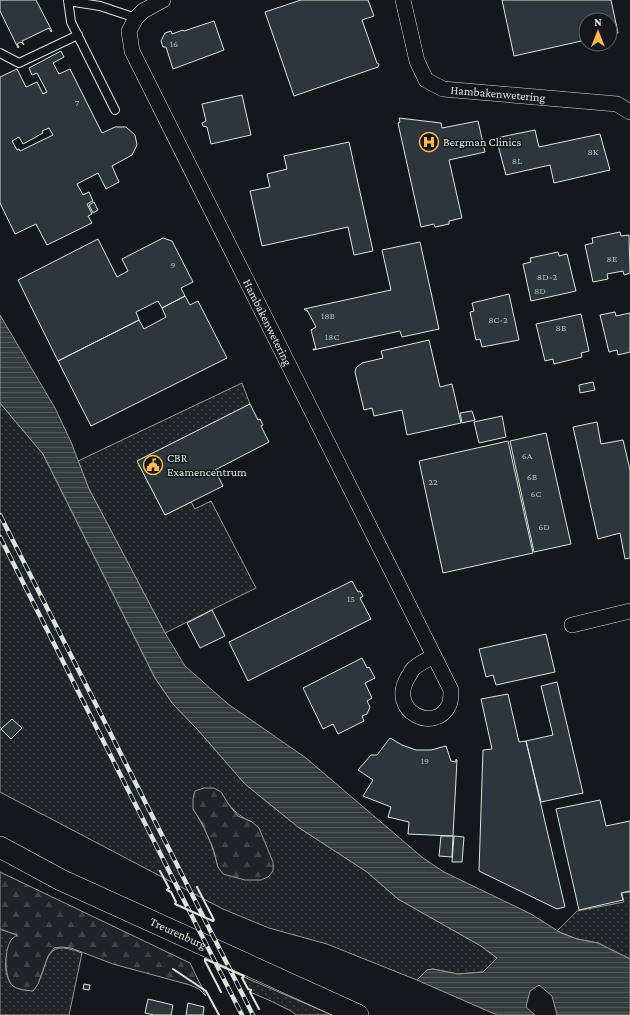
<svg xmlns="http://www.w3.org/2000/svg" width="630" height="1015" font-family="'Crimson Pro',serif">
<defs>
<pattern id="grass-dots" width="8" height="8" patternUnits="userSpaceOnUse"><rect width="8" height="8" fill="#202428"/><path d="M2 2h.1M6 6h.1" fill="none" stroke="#404447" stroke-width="1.8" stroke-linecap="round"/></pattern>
<pattern id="forest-firs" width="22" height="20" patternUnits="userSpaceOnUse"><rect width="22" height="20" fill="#202428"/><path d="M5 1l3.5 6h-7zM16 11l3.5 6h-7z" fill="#404447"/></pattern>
<pattern id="water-rules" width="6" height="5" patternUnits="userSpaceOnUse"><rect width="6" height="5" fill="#363b3e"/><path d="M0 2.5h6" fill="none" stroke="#525759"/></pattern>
</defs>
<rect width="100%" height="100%" fill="#14181c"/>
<!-- grass -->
<path fill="url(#grass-dots)" stroke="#939e99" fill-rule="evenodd" d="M242 383 250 404 137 461 165 515 191 502 195 509 211 501 256 588 165 633 89 489 78 461Z
M0 403 43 454 155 678 173 704 197 729 245 784 298 827 367 872 398 899 481 946 497 958 483 972 458 974 433 969 427 970 417 980 327 944 269 928 223 909 0 792ZM221 792C230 807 236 815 252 822L218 867C213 846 205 827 193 809Z
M630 892V959L598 943 577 939 557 931 577 911 624 902 622 893Z
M0 929 17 935C14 940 11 944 9 949 4 958 4 977 12 985 17 990 27 990 33 991 52 966 39 936 82 953L69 1015H0Z
M244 977 332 1015H296L291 1011 271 1001 250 992 251 990 248 989 243 978Z"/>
<!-- forest -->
<path fill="url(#forest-firs)" stroke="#939e99" d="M204 788H214L221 792 229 805 238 816 252 822 259 828 273 862V871L268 877 261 880H245L223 874 218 867 213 848 202 823 193 809V799L195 791Z
M0 872 190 963 206 996 199 989 190 985 113 964 71 948 61 947 54 948 48 956 38 984 33 991C27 990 17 990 12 985 4 976 4 948 12 939 13 938 15 937 17 935L0 929Z"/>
<!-- water -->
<path fill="url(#water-rules)" stroke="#939e99" d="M0 315 55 408 71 442 89 489 165 633 185 666 228 704 306 758 423 858 444 872 531 914 561 933 577 939 598 943 630 959V1015H557L552 996 539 985 530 991 526 1007 535 1015H497L417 980 427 970 433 969 458 974 483 972 497 958 481 946 398 899 367 872 298 827 245 784 197 729 173 704 155 678 43 454 0 403Z"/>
<!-- building -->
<path fill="#2c363c" stroke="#d8e6dc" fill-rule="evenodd" d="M0 0H36L52 31 51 32 49 28 22 41 24 45 21 42 17 44 19 47 18 48 0 11Z
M301 0H368L374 16 362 20 377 63 379 64 378 67 294 96 265 12Z
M502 0H611L618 33 610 35V20H586V40L514 56Z
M214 21 224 50 173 69 166 47H163L161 41 165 33 171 31 172 34 183 30 184 31Z
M61 51 64 57 53 63 59 74 70 69 102 133 115 127H126L135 135 137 145 132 155 112 166 119 182 106 189 98 173 77 184 83 195 89 192 93 201 87 204 92 214 88 216 92 223 47 245 36 224 15 234 0 203V77L17 69 26 87 37 82 43 94 47 92 37 73 32 75 29 68ZM49 128 53 135 20 151 19 149 17 150 12 141 19 137 23 144 43 133 42 131Z
M242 95 251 135 211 144 207 127 203 126 202 123 206 121 202 104Z
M399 118 441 123 442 128 478 121 485 152 449 160 462 218 449 221V224L435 227 434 224 421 227 398 123 400 122Z
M535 130 539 147 600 134 610 170 554 183 550 165 506 175 496 138Z
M349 142 373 251 354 255 348 227 262 246 250 191 270 187 267 174 287 169 284 156Z
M94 202 98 210 93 213 89 205Z
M620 232 621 236 629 235 630 273 624 275 623 271 607 274 608 279 593 282 585 245 593 243 592 238Z
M163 238 172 241 193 282 181 288 185 296 162 308 158 301 136 312 139 320 58 361 18 280 98 239 117 277 128 271 122 259Z
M420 242 439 329 402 337 400 331 313 350V349H316L311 330 316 327 307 310H305L304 309 391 290 382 250Z
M558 252 559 256 567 254 576 291 531 301 523 264 531 262 530 258Z
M509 294 519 340 482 347 480 339 476 340 470 312 474 311 472 303Z
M185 296 190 305 198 301 227 358 91 426 58 361 139 320 144 329 166 317 162 308Z
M615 312 616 316 630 313V352L618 355 617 350 609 352 600 315Z
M581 314 589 351 581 353 582 357 554 364 553 359 545 361 536 324Z
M429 340 440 387 452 384 461 423 407 435 402 410 374 416 372 408 364 410 355 372 356 368 362 363 383 358 381 351Z
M593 382 595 390 580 393 579 385Z
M250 404 258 420 260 419 263 425 261 426 269 442 215 470 223 486 165 515 137 461Z
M472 411 475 420 462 423 460 413Z
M502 416 506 437 479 443 474 422Z
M597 422 601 444 623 440 630 470V558L625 559 620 533 598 539 573 427Z
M546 433 571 544 534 552 510 441Z
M508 441 533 553 443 573 419 461Z
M352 581 358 592 360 591 363 596 360 598 371 619 248 681 229 642Z
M212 610 225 636 200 648 187 623Z
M546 634 555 672 496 685 493 675 486 677 479 649Z
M362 658 367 668 369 667 375 678 365 683 372 698 367 701 370 707 367 714 362 716 364 721 338 734 333 724 323 729 303 688Z
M557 682 583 793 541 802 526 741 553 735 541 686Z
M508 694 519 742 526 741 565 907 557 909 479 871 483 750 492 749 481 699Z
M12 719 22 728 11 739 1 729Z
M390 738 402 745 416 750H431L446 746 451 761 456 762V759L457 760 453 836 408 834 409 822 388 817 391 807 363 796 373 780 358 770 371 755H377Z
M600 800 606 826 630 821V891L621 893 623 900 579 910 556 809Z
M441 836H453L452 857 439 856Z
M454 836 464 837 462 862H452Z
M84 984 90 985 89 990 83 989Z
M148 999 173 1005 171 1015H154L145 1013Z
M188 1003 204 1007 203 1015H186Z"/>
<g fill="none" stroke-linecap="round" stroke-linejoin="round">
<!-- service casing -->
<g stroke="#d8e6dc" stroke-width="10">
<path id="service" d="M68 0 71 22 115 110
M68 1 100 6 136 18
M0 53 19 63 78 35"/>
</g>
<!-- minor casing -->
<g stroke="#d8e6dc" stroke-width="16">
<g id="minor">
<path id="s1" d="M163 0 143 11 136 18 129 31 132 51 451 690C451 694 451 701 449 705 436 734 387 712 408 677 410 675 411 671 413 669 418 664 427 660 433 656"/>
<path id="s2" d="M403 0 417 61 426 80 443 89 617 104 630 112"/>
<path d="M572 625 630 611"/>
</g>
</g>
<!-- secondary casing -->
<g stroke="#d8e6dc" stroke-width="22">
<g id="secondary">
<path id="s3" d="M0 847 61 880 358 1015"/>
</g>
</g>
<!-- service -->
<use href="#service" stroke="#14181c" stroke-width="8"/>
<!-- minor -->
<use href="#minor" stroke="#14181c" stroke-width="15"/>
<!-- secondary -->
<use href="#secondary" stroke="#14181c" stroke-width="21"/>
<!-- rail casing -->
<g stroke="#d8e6dc" stroke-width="4.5">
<path id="rail" d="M0 515 253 1015
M0 537 242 1015"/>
</g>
<!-- rail -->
<use href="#rail" stroke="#14181c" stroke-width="3" stroke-dasharray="9" stroke-linecap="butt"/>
<!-- wall -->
<path stroke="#d8e6dc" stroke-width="2" d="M160 871 169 888 167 890 171 892 176 902 175 904 213 921 214 920 197 887
M173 969 206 991 219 1015
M221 992 205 961V959L244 976 242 978 248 989 251 990 250 992 259 1009"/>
</g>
<!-- icons -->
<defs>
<g id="hospital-ring" transform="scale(1)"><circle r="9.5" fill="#14181c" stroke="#ffb74d" stroke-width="1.5"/><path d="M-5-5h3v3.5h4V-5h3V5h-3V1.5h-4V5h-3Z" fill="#ffb74d"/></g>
<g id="civic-ring" transform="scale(1)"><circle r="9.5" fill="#14181c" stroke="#ffb74d" stroke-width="1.5"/><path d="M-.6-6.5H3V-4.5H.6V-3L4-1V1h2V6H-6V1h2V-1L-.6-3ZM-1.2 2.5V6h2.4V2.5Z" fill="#ffb74d"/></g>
</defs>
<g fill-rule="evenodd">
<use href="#hospital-ring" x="429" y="142"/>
<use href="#civic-ring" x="153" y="465"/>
</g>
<g text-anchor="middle" stroke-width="3" stroke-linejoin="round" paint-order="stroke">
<!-- number labels -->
<g font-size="10" fill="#adbab4">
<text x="174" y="47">16</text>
<text x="77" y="106">7</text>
<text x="593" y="155">8K</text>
<text x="517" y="164">8L</text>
<text x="612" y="262">8E</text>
<text x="173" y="268">9</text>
<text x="547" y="280">8D-2</text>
<text x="540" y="294">8D</text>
<text x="328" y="319">18B</text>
<text x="498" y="323">8C-2</text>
<text x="561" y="331">8B</text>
<text x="332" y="340">18C</text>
<text x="527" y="459">6A</text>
<text x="532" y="480">6B</text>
<text x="433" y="485">22</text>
<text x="536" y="497">6C</text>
<text x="544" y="530">6D</text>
<text x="351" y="602">15</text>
<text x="425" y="764">19</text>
</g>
<!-- street labels -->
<g font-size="12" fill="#d8e6dc" stroke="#14181c">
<text dy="4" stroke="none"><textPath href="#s2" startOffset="158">Hambakenwetering</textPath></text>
<text dy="4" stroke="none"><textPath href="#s1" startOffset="371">Hambakenwetering</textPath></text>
<text dy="4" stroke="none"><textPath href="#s3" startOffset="198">Treurenburg</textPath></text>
</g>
<!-- poi labels -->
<g font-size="12" fill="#d8e6dc" stroke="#14181c" text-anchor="start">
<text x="443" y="146">Bergman Clinics</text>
<text x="167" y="462">CBR<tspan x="167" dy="14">Examencentrum</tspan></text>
</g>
</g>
<!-- north arrow -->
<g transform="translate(598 32)"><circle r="19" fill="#14181c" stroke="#626a69"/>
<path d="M0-3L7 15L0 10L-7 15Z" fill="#ffb74d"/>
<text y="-6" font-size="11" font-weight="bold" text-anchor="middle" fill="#d8e6dc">N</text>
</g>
</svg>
